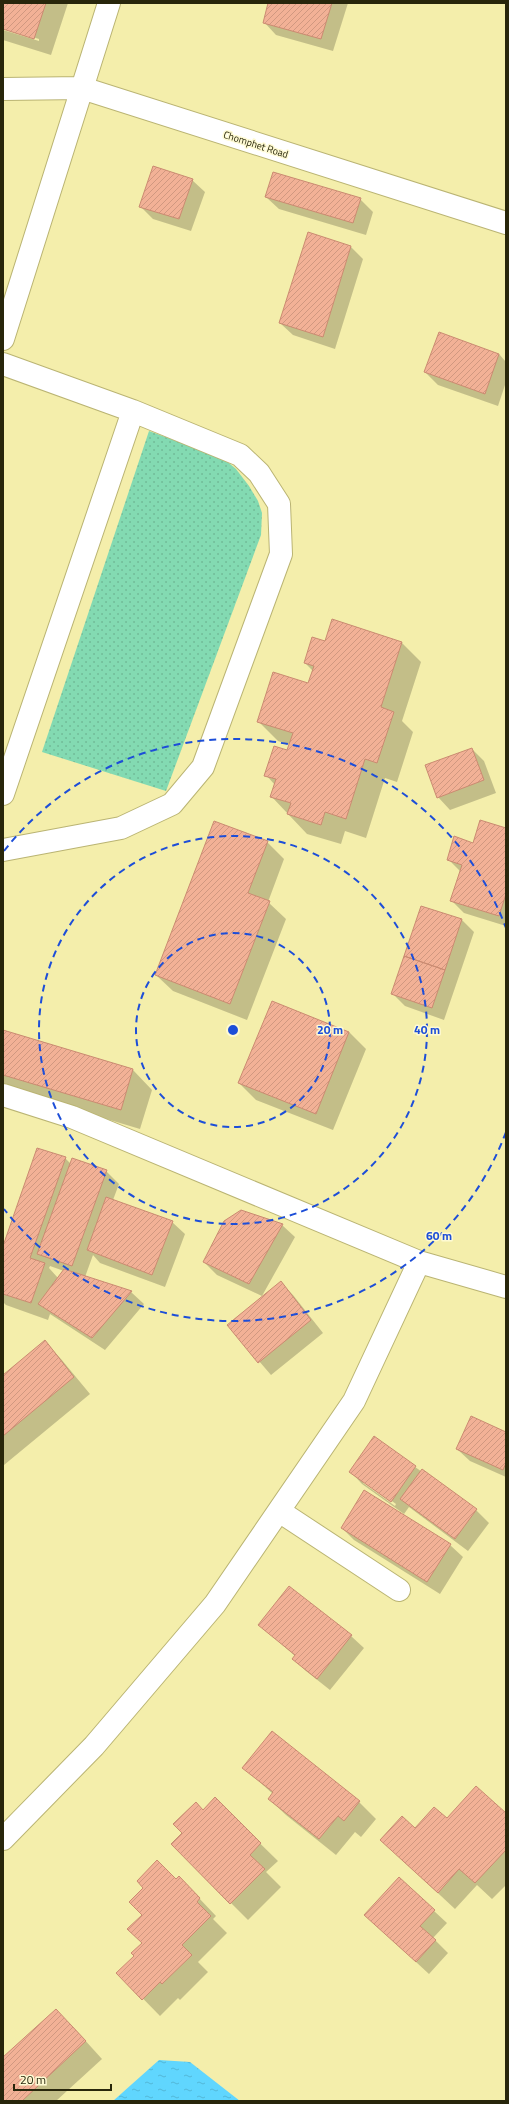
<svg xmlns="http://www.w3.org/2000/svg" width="509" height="2104" font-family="'Titillium Web',sans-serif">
<defs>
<pattern id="grass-dots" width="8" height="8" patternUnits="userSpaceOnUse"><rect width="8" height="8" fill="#83dab2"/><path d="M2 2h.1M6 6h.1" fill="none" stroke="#71bb98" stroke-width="1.8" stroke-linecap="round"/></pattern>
<pattern id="water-ripples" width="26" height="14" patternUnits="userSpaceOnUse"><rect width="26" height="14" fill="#60d6fe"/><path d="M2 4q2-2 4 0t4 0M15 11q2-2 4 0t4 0" fill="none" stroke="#53b8d8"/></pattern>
<pattern id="building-hatch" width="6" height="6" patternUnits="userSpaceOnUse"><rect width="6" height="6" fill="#f2b196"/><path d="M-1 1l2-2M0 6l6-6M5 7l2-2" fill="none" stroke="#d09880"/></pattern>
</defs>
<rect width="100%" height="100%" fill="#f4eeab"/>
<!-- grass -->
<path fill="url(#grass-dots)" d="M149 431 223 458 236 469 249 486 258 501 262 513 261 535 166 791 42 752Z"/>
<!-- water -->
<path fill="url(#water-ripples)" d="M159 2060 190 2062 240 2101H113Z"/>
<!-- shadow -->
<path fill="#0003" fill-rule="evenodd" d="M3 3H68L51 55 3 40V30L39 41V39L3 28Z
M269 3H348L333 51 276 35 264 22Z
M192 180 205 192 191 231 153 219 141 207Z
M266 197 360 199 373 212 366 235 279 209Z
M351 247 363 259 335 349 293 335 280 323Z
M499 354 506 362V382L498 406 438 385 425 372Z
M325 642 402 643 421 662 402 721 413 732 397 782 385 778 366 838 345 831 341 844 307 834 271 796 275 785 266 775 288 752 290 745 278 741 258 721 309 684 313 671 305 663Z
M472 749 484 761 496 793 450 810 438 797Z
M506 829V926L464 913 451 900 461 872 448 859Z
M267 842 284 859 268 902 286 919 247 1020 173 991 156 975Z
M462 920 474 932 444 1020 405 1006 393 994Z
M272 1002 349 1032 366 1049 333 1130 256 1100 239 1083Z
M3 1031 133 1070 152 1090 140 1129 3 1088Z
M65 1158 71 1164 106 1171 119 1184 113 1200 172 1222 185 1234 165 1287 100 1263 93 1255 85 1277 131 1292 144 1304 105 1350 50 1314 48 1320 6 1305 3 1302V1249ZM50 1266 64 1271 58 1278 49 1268Z
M282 1225 295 1237 262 1296 217 1275 204 1262Z
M281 1283 293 1295 323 1333 271 1375 228 1325Z
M45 1342 61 1359 90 1394 4 1465 3 1376Z
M506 1433V1477L470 1461 457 1449Z
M374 1438 476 1510 489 1523 468 1551 409 1507 404 1514 362 1484 350 1471ZM363 1480 396 1504 395 1506 363 1483Z
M342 1528 450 1545 463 1557 440 1594 354 1540Z
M260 1625 351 1636 364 1648 330 1690 306 1671 293 1659 295 1656Z
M244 1768 359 1802 376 1819 361 1837 355 1832 336 1855 286 1815 269 1799 273 1794Z
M215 1799 278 1861 266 1872 281 1887 248 1920 172 1844Z
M506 1815V1885L492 1899 477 1885 455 1909 398 1856 415 1829 447 1820Z
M179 1877 216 1916 213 1919 227 1933 198 1962 208 1972 180 2000 178 1998 160 2016 118 1973 135 1956Z
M434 1911 447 1923 433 1938 448 1953 429 1974 378 1927Z
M73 2027 102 2059 56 2101H3V2058Z"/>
<!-- building -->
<path fill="url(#building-hatch)" stroke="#ca8b71" d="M3 3H46L34 39 3 29Z
M268 3H332L321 39 263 23Z
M153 166 193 179 179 219 139 207Z
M273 172 361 198 353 223 265 197Z
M308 232 351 246 323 337 279 323Z
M439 332 499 354 485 394 424 372Z
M332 619 402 642 381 707 394 712 377 763 365 759 346 819 325 812 321 825 287 814 291 803 270 797 276 779 264 776 274 746 287 750 293 733 257 722 273 672 308 683 314 666 304 663 312 637 325 641Z
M472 748 484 780 437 798 425 765Z
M480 820 506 828V894L499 916 450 901 462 865 447 860 454 836 473 843Z
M214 821 268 841 248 893 270 901 230 1004 155 975Z
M421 906 462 919 445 970 404 956Z
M404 956 445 970 432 1008 391 994Z
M272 1001 349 1032 316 1114 238 1083Z
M3 1030 133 1069 121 1110 3 1075Z
M37 1148 66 1157 30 1258 45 1263 31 1303 3 1294V1246Z
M72 1158 107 1170 72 1266 37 1254Z
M106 1197 173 1221 152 1275 87 1250Z
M241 1210 283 1224 249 1284 203 1262 224 1221Z
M64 1269 132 1291 92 1338 38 1304Z
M281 1281 311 1320 258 1363 227 1325Z
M45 1340 74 1377 3 1436V1375Z
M471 1416 506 1432V1463L503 1470 456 1449Z
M374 1436 416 1466 391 1502 349 1472Z
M422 1469 477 1509 455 1539 400 1499Z
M364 1490 451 1544 427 1582 341 1528Z
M289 1586 352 1635 317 1679 292 1659 295 1655 258 1625Z
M272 1731 360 1801 344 1821 338 1816 319 1839 268 1799 273 1792 242 1768Z
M476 1786 506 1813V1850L475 1883 459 1869 438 1893 380 1840 402 1816 415 1828 434 1807 447 1818Z
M215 1797 261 1843 250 1855 265 1869 230 1904 171 1844 182 1833 173 1824 196 1802 203 1810Z
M157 1860 176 1879 179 1876 200 1898 197 1902 211 1916 182 1945 192 1955 162 1984 160 1982 142 2000 116 1973 134 1956 131 1953 142 1943 127 1929 142 1915 129 1902 143 1888 137 1881Z
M399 1877 435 1910 420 1926 436 1940 416 1962 364 1915Z
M56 2009 86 2041 22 2101H3V2057Z"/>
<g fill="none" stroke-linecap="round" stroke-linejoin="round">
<!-- minor casing -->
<g stroke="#bab473" stroke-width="24">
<path id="minor" d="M3 89 82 88 506 223
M3 339 109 3
M3 364 133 411 240 455 259 473 279 504 281 554 203 767 172 804 121 828 3 850
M3 794 133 411
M3 1095 72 1117 419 1262 506 1287
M279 1511 399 1590
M3 1839 94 1746 215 1604 354 1401 419 1262"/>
</g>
<!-- minor -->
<use href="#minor" stroke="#fff" stroke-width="22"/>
</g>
<!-- distance rings -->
<g fill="none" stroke="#1d4ed8" stroke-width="2" stroke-dasharray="7 5">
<circle cx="233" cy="1030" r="97"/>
<circle cx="233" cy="1030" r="194"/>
<path d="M506 1132A291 291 0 0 1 4 1209M4 851A291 291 0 0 1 506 928"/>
</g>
<g text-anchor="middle" stroke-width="3" stroke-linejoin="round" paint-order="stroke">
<!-- street labels -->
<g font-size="10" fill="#28260b" stroke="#fefad3">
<text transform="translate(256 144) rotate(18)" y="4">Chomphet Road</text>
</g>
</g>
<circle cx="233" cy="1030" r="6" fill="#1d4ed8" stroke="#fefad3" stroke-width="2"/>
<g font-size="12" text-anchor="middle" font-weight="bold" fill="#1d4ed8" stroke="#fefad3" stroke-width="3" stroke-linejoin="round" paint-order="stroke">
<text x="330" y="1034">20 m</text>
<text x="427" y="1034">40 m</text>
<text x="439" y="1240">60 m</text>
</g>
<!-- border -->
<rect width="509" height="2104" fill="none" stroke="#28260b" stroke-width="8"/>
<!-- scale -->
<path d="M14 2084v6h97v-6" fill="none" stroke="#28260b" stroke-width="2"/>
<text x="20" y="2084" font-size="12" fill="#28260b" stroke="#fefad3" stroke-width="3" paint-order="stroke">20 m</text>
</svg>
